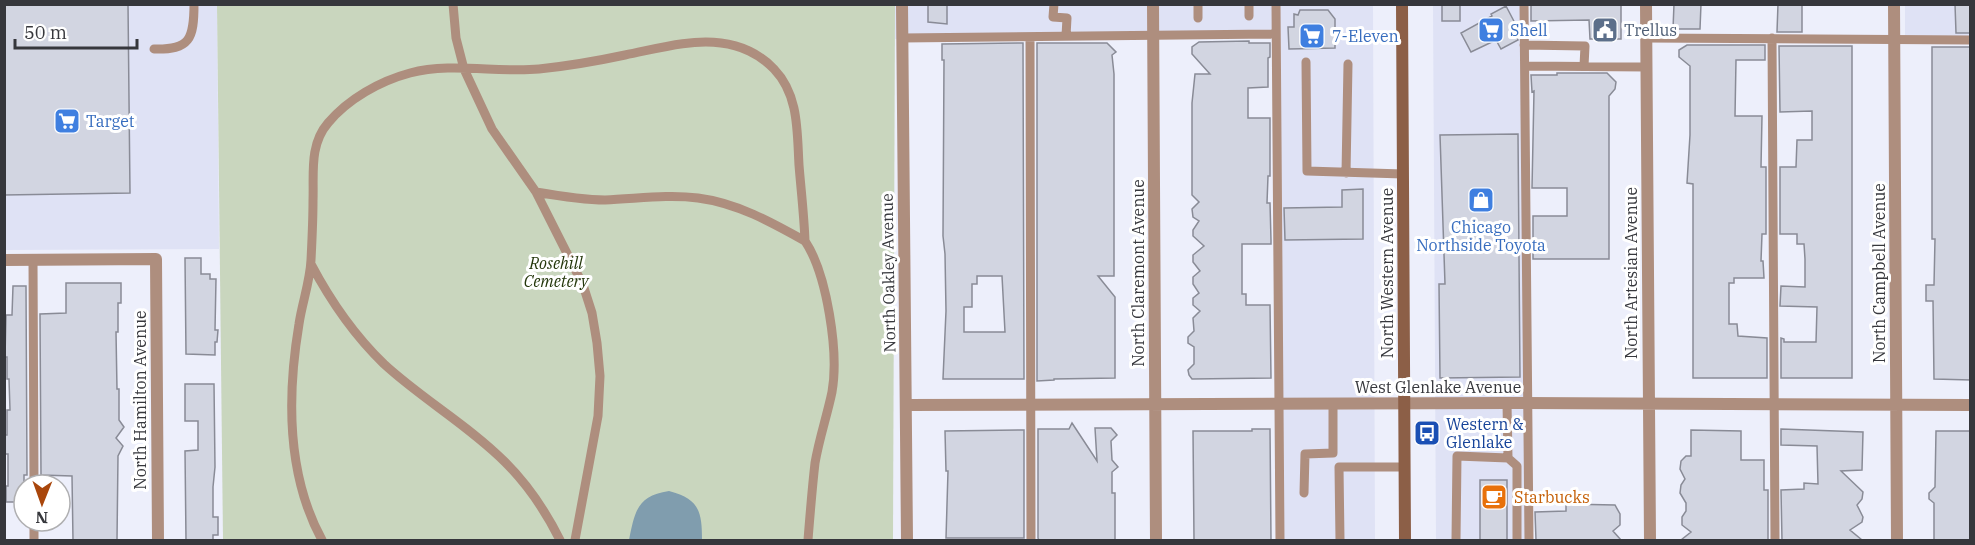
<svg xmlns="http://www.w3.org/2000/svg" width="1975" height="545" font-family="'IBM Plex Serif',serif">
<rect width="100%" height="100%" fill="#edeffb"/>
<!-- built -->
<path fill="#dfe2f5" d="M4 5H217L219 249 5 250Z
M895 5H1373L1375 540H1277L1274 36 895 39Z
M1433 5H1526L1530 540H1436Z
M1905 5H1970V40L1905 39Z"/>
<!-- green -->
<path fill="#c9d6be" d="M217 5H895L893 540H223Z"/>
<!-- water -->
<path fill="#809dae" d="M669 491C699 499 702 511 702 540H629C635 511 637 496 669 491Z"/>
<!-- building -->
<path fill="#d2d5e1" stroke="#898b96" stroke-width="1.5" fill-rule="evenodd" d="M4 4H128L130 193 4 195Z
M928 4H947V24L928 22Z
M1442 4H1460V21H1442Z
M1531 4H1621V39H1590L1589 20 1531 21Z
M1674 4H1701L1700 29H1673Z
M1778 4H1802V32H1777Z
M1955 4H1971V33H1956Z
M1506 6 1517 27 1513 31 1518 40 1501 49 1496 40 1471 52 1461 33 1492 16 1491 14Z
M1300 10H1328L1335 19V48L1289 49 1288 27H1294V14L1298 15Z
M1249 41V43H1270V57L1268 58V87L1248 88V118H1270V176H1268L1267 203H1270L1271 240V244H1242V294H1246V305H1270L1271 378 1192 379 1189 375 1188 370 1194 364V347L1188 343V337L1194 331 1193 318 1200 311 1193 305V298L1199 293 1193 284V277L1200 271 1193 262V255L1204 246 1193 236V230L1199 221 1193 217 1192 209 1199 202 1192 195V103L1195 74H1210L1192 54V47L1199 42Z
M1023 43 1024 379H943L946 311 945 254 943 236 944 60H942V44ZM977 276H1002L1005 332H964V307H972V284H977Z
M1037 43H1107L1116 52 1112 55 1114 74V276H1098L1115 297V378L1054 379V380L1037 381Z
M1687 45H1765V60H1736L1735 116H1762L1761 167H1766V234H1762L1761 261H1763L1764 278H1734V283H1729V324H1737L1738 336 1767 338V378H1693V184L1687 183 1690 135V66L1679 57V50Z
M1779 46H1852V378H1781V338L1784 339V342H1816L1817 307 1780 306 1781 286 1805 287V259L1804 244H1797V234H1780V167H1796L1797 140H1812V111L1780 112Z
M1932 47H1971V380L1934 379 1933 301H1926V285H1934L1935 239H1932Z
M1557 73H1607L1616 82 1615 89 1609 96V259H1533V216H1567V188H1532L1534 91 1532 92 1531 75H1557Z
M1518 134 1520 377 1440 378 1439 284H1445L1440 135Z
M1363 189V239L1285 240 1284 208 1342 207V190Z
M185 258H201V274H210V279H216L215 330H218L217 342H215V355L186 354Z
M66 283H121V303H118V332H116L117 389H119V420L124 427 116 438 123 446 118 456 117 540H73L72 476 41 475 40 314 66 313Z
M13 286H26L27 475H24V502H6V486H8V454H4V435H7V410H10L9 379H7V357H5L6 315H12Z
M185 384H214L215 467 213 487V517H218V535H213V540H186L185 451 198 450V421H185Z
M1072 423 1097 461 1095 428H1111L1117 435 1111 441 1112 460 1118 467 1112 472V493H1115V540H1039L1038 538V429H1069Z
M1252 429H1270L1271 540H1194L1193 431H1252Z
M1781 429 1863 432 1862 470 1841 471 1863 492 1862 499 1857 505 1863 517 1862 522 1850 530 1862 540H1782L1781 490 1804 489V483L1818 484 1817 446 1781 445Z
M1024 430V538H946L948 471H946L945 431Z
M1691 430 1741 431V460H1764V490H1768V540H1681L1691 532 1682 525V517L1686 511V503L1680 493 1681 485 1685 479 1680 469 1681 461 1686 456H1691Z
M1936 431H1971V540H1934V503L1929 499V493L1935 487Z
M1480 480H1507V540H1480Z
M1566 504 1615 505 1620 514V525L1613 531 1621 540H1536L1535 512 1566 511Z"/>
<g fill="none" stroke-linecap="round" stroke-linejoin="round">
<!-- service -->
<path stroke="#ae8e7e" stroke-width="9" d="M453 4 456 38 464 69 492 129 536 192 583 285 592 313 597 343 600 376 598 416 575 540
M1054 4 1053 17 1067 18 1066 36
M1198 4V18
M1249 4V16
M1276 4 1280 540
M1524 4 1529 540
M1030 37 1031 540
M902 38 1276 34
M1646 38 1970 40
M1772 38 1775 540
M1524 45 1585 46 1584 66
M154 49C190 50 194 39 194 4
M1306 62 1307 171 1403 174
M1525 66 1646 67
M1346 173 1348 64
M536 192C559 196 582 200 605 200 636 199 667 194 698 198 737 203 771 222 805 241
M33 260 34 485
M311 264C330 300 354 335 384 364 422 399 468 425 505 462 527 484 546 512 560 540
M1508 458 1517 466V540
M1304 493 1305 454 1333 453V404
M34 521V540
M322 540C286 474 287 396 299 324 302 303 310 282 311 260 312 240 313 221 313 201 314 174 309 145 328 123 348 99 380 81 410 73 451 62 497 73 539 69 568 66 597 61 625 55 656 49 689 39 721 43 740 45 760 54 774 69 799 95 797 131 799 165 801 190 804 215 805 241 827 274 839 352 832 392 827 416 819 439 815 463 812 489 810 515 808 540
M1340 540 1339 467H1404
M1456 540 1457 456 1508 458 1507 403"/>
<!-- minor -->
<path stroke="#ae8e7e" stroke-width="12" d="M902 4 907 540
M1153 4 1156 540
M1646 4 1650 540
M1894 4 1897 540
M4 260 156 259 158 540
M906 405 1507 403 1970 405"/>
<!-- secondary -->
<path stroke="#8c5f47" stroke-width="12" d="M1402 4 1405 540"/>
</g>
<!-- icons -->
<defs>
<g id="supermarket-square" transform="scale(1.35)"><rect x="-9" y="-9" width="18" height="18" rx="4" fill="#3f7fe0" stroke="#fff"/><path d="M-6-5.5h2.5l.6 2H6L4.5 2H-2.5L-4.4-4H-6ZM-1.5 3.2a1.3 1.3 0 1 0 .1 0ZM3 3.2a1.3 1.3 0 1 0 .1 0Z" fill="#fff"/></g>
<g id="civic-square" transform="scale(1.35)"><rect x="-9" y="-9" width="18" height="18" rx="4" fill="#5c6f8a" stroke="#fff"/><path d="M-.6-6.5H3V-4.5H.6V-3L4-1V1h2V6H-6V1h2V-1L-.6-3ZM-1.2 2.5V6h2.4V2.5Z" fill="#fff"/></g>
<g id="shop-square" transform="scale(1.35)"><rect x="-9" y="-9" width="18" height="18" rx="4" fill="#3f7fe0" stroke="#fff"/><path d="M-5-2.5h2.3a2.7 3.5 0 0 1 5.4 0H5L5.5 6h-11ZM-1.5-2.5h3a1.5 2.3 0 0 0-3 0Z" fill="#fff"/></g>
<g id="bus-square" transform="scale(1.35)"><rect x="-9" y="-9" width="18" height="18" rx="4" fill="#1a4fb4" stroke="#fff"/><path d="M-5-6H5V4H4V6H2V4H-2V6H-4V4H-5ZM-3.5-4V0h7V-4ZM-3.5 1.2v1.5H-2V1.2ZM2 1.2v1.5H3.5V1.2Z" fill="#fff"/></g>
<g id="cafe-square" transform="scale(1.35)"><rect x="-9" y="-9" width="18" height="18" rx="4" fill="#e8710a" stroke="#fff"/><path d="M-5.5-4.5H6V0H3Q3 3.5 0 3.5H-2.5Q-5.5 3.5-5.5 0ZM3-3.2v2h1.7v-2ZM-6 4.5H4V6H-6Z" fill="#fff"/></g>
</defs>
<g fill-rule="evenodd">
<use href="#supermarket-square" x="1491" y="30"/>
<use href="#civic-square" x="1605" y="30"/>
<use href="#supermarket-square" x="1312" y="36"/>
<use href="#supermarket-square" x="67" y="121"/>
<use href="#shop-square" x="1481" y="200"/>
<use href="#bus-square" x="1427" y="433"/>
<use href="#cafe-square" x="1494" y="497"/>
</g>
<g text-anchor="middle" stroke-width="6" stroke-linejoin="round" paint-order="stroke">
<!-- shop labels -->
<g font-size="16" fill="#366cbe" stroke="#fff" text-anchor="start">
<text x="1510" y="36">Shell</text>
<text x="1332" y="42">7-Eleven</text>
<text x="86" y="127">Target</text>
<text x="1481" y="233" text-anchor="middle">Chicago<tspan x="1481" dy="18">Northside Toyota</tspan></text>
</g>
<!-- service labels -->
<g font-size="16" fill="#4e5e75" stroke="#fff" text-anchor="start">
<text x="1624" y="36">Trellus</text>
</g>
<!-- park labels -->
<g font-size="16" font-style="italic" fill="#23360a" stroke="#fff">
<text x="556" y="269">Rosehill<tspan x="556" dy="18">Cemetery</tspan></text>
</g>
<!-- street labels -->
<g font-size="16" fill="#36373c" stroke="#fff">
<text transform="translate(888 273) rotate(-91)" y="6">North Oakley Avenue</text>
<text transform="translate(1138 273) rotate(-90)" y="6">North Claremont Avenue</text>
<text transform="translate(1387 273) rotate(-90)" y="6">North Western Avenue</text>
<text transform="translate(1631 273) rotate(-90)" y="6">North Artesian Avenue</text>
<text transform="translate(1879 273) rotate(-90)" y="6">North Campbell Avenue</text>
<text x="1438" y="393">West Glenlake Avenue</text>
<text transform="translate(140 400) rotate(-90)" y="6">North Hamilton Avenue</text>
</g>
<!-- transit labels -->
<g font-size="16" fill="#164399" stroke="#fff" text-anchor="start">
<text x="1446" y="430">Western &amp;<tspan x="1446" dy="18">Glenlake</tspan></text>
</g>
<!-- food labels -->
<g font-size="16" fill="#c56008" stroke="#fff" text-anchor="start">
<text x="1514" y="503">Starbucks</text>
</g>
</g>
<!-- border -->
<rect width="1975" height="545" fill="none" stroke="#36373c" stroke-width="12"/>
<!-- north arrow -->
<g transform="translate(42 503) rotate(181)"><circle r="28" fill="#ffffff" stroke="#afafb1" stroke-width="1.5"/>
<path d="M0-4.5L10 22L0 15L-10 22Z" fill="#a9460b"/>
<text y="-9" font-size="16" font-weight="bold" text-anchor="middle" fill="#36373c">N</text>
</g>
<!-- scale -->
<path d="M15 39v9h122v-9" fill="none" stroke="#36373c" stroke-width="3"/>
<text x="24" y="39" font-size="18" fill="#36373c" stroke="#ffffff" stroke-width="4.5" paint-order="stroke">50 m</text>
</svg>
